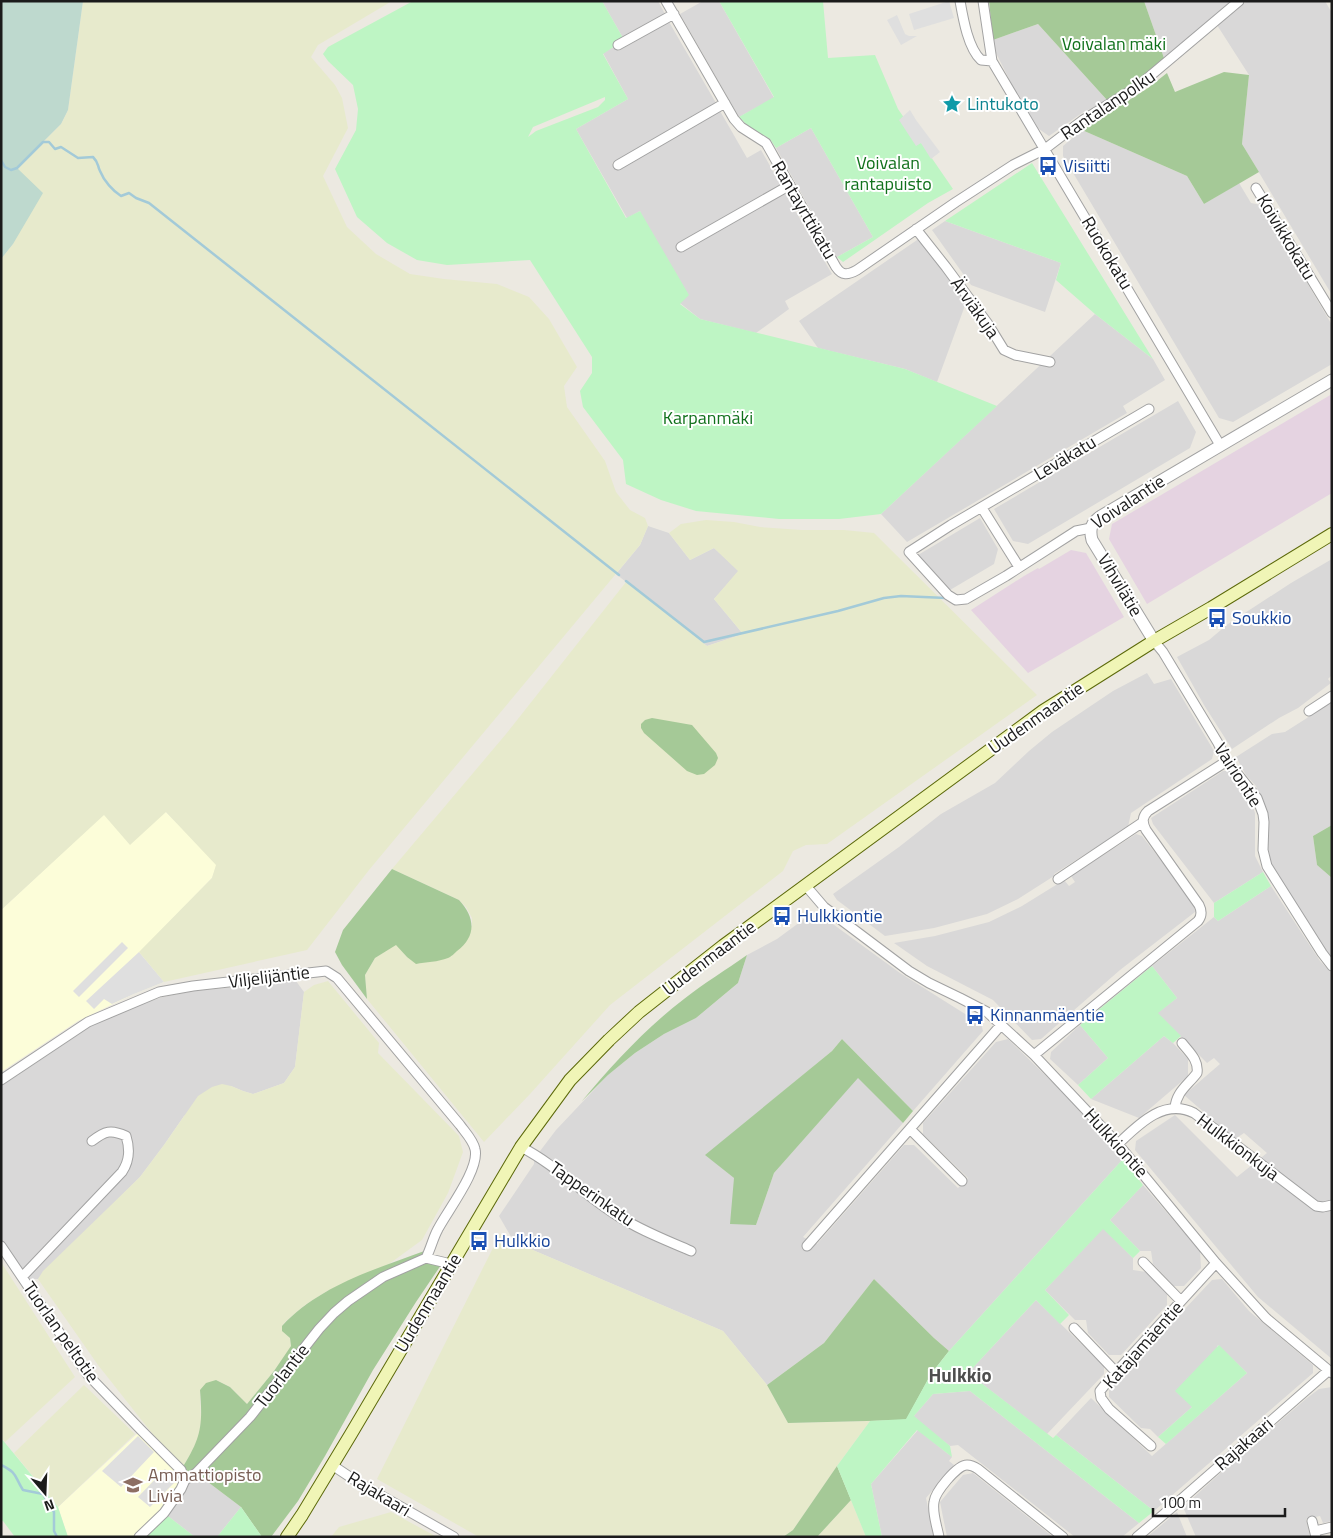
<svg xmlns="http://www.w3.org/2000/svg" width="1333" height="1538" font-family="'Titillium Web',sans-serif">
<rect width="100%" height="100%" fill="#ece9e1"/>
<!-- residential -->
<path fill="#d9d8d8" d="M602 1H658L665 14 623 38Z
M703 1H719L774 98 739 117 680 14Z
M1144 1H1231L1165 61Z
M1247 1H1325L1332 13V295L1242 144 1249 75 1217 25Z
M669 22 716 103 612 163 616 170 720 111 747 158 761 150 781 185 677 244 681 252 785 193 832 274 785 301 789 309 756 333 700 319 680 303 640 211 627 218 576 129 628 99 603 53 615 46 618 51Z
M1038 24 1107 100 1082 113 1049 136 1036 127 1017 95 996 53 993 40Z
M811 128 873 237 837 257 776 148Z
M1082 130 1187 176 1204 204 1239 183 1251 203 1261 205 1332 325V364L1233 422 1219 418 1063 156V146Z
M945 221 1061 263 1045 312 971 285 932 230Z
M920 238 967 300 937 382 905 369 818 348 799 321Z
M1095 314 1153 359 1165 380 1123 406 1127 413 907 542 881 514Z
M1178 401 1196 432 1190 448 1028 544 1013 541 994 509Z
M980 518 998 549 994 564 950 590 918 555Z
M648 526 669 533 690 560 714 548 739 571 714 599 743 634 707 646 616 574 640 545Z
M1332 559V675L1328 679 1331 683 1298 708 1279 718 1232 749 1204 705 1177 657 1209 640 1228 624 1291 583Z
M1147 673 1154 684 1171 679 1214 751 1212 759 1131 813 1128 827 1054 874V876L1018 899 987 914 934 928 885 936 837 900 833 894 899 847 941 814 995 783 1029 751 1052 732 1113 691Z
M1332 698V825L1313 836 1317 865 1332 878V961L1280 885 1267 853 1268 831 1267 812 1260 800 1256 786 1246 775 1236 757 1272 734 1285 732 1307 718Z
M1223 771H1230L1247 792 1255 813V856L1263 872 1214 903 1153 824 1151 818Z
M1136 834 1142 836 1194 903 1195 912 1120 970 1041 1039 1032 1040 993 1000 927 966 894 943 935 936 989 922 1022 906 1064 880 1069 886 1075 882 1071 876Z
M1271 886 1320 961 1332 973V1359L1258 1297 1135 1150 1136 1141 1175 1115 1237 1177 1267 1153 1244 1133 1235 1139 1184 1095 1220 1064 1214 1058 1207 1063 1157 1013 1177 998 1152 966 1214 917 1218 921Z
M815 911 900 973 981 1024 983 1031 913 1111 842 1039 832 1051 706 1155 734 1178 756 1225 774 1173 858 1077 903 1123 803 1237 817 1244 904 1145H914L958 1188 968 1178 923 1134V1123L996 1042 1008 1039 1080 1109 1123 1159 949 1351 934 1338 874 1279 824 1343 767 1385 723 1331 514 1242 499 1216 534 1164V1159L556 1130 608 1075 635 1053 664 1034 696 1018 738 983 747 955 777 939Z
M296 981 304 992 295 1067 284 1083 253 1094 243 1091 231 1086 184 1116 164 1145 140 1177 38 1279H29L1 1239V1086L94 1024 127 1009 163 997 194 991Z
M1080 1025 1108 1058 1078 1085 1050 1059 1051 1052Z
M1164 1036 1173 1043 1188 1059V1076L1139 1118 1091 1099Z
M1143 1185 1200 1251 1201 1268 1184 1286H1174L1153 1264 1151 1251H1140L1110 1220Z
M1103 1228 1133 1258V1270L1146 1272 1167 1293V1305L1121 1355H1109L1088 1333 1086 1320H1075L1045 1290Z
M1222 1279 1249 1311 1313 1365V1373L1154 1511 1056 1435 1091 1398 1152 1456 1247 1373 1218 1345 1192 1407 1158 1437 1150 1429 1141 1428 1109 1397V1390L1212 1280Z
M1036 1300 1104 1366V1374L1047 1434 968 1373Z
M1332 1387V1521L1323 1523 1320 1516 1306 1519 1310 1537H1196L1183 1507 1237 1458 1307 1398 1319 1389Z
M970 1391 1139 1523 1122 1537H1075L958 1445 950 1446 913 1417 933 1394Z
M918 1430 952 1457 949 1461 954 1465 926 1498 934 1537H882L871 1484Z
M196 1473 241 1507 217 1537H195L164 1513Z
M973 1473 1053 1537H947L940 1502 963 1475Z
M1177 1512 1187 1537H1147Z"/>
<!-- industrial -->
<path fill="#e5d3e1" d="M1332 394V493L1147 604 1109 539 1112 524Z
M1071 550 1086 553 1124 617 1028 673 971 610 1024 576 1038 568 1039 569Z"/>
<!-- education -->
<path fill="#fcfdd9" d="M166 812 217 864 212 878 140 952 164 982 134 994 78 1021 1 1072V910L104 814Z
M141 1430 185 1480 139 1537H68L58 1507Z"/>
<!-- farmland -->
<path fill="#e7eacc" d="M83 1H392L318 45 311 57 335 85 342 98 348 128 323 176 347 227 376 254 410 274 444 279 497 284 529 297 549 319 577 367 564 386 567 407 605 461 616 492 630 510 645 518 648 526 640 545 369 870 307 950 164 982 139 952 212 878 216 865 166 812 130 845 104 815 1 910V259L13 244 17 168 61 124 68 110Z
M706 520 734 522 760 527 802 530H844L874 533 1037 695 827 844 806 845 793 851 783 871 610 1005 530 1094 484 1142 367 999 365 975 375 958 396 944 407 957 472 926V918L466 907 459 900 392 869 506 734 626 582 707 646 743 634 714 599 738 571 714 548 690 560 669 533 681 524Z
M328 981 379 1043 378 1053 459 1136 463 1152 448 1193 422 1240 389 1264 327 1291 305 1305 286 1321 282 1326 283 1331 290 1338 291 1346 288 1352 274 1371 247 1404 230 1387 216 1380 200 1390 201 1422 198 1439 191 1453 181 1470 98 1365 38 1279 43 1271 140 1177 164 1145 198 1096 212 1087 222 1084 231 1086 243 1091 253 1094 284 1083 295 1067 304 992 314 985Z
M500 1234 514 1242 723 1331 767 1385 788 1423 870 1421 837 1466 793 1530 783 1537H479L377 1479Z
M1 1262 75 1377 5 1442 1 1438Z
M84 1385 135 1434 58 1507 14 1453Z
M851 1500 866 1537H817Z
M391 1512 437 1537H331L339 1527Z"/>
<!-- forest -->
<path fill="#a5c997" d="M989 1H1144L1165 61 1145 77 1107 100 1038 24 993 40Z
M1224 72 1249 75 1242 144 1259 172 1204 204 1187 176 1082 130 1148 88 1167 73 1175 92Z
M652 718 692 725 716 753 718 758 715 765 704 774 697 775 687 771 644 733 641 728V724L645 720Z
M1332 825V878L1317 865 1313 836Z
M392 869 459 900C475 917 477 936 457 951 455 953 451 957 448 958 438 962 426 962 416 964L407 957 396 945 375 958 365 975 367 999 342 965 335 952 343 930Z
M747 955 738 983 696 1018 664 1034 635 1053 608 1075 582 1101C613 1064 646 1028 684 999 704 983 726 970 747 955Z
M842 1039 913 1111 903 1123 858 1078 774 1173 756 1225 730 1224 734 1178 705 1155 832 1051Z
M430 1249 426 1258 443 1262 416 1302 373 1370 325 1456 298 1501 271 1537H262L241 1507 196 1473 185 1480 181 1470C201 1438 203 1427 200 1390L206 1383 216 1380 230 1387 247 1404 274 1371 291 1346 290 1338 282 1331V1326C321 1284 379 1268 430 1249Z
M874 1279 934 1338 949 1351 931 1374 906 1420 788 1423 767 1385 824 1343Z
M837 1466 851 1500 817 1537H783L793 1530Z"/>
<!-- wetland -->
<path fill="#bed9ce" d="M1 1H83L68 110 61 124 17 168 43 193 13 244 1 259Z"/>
<!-- park -->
<path fill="#bef5c4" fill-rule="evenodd" d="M413 1H602L623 38 613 43 615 46 603 54 628 99 576 129 626 218 640 211 689 295 680 304 700 319 905 369 997 406 881 514 839 519H779L696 511 661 500 626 484 623 460 583 407 580 391 592 373V357L530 260 447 265 417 260 387 243 357 217 335 169 356 130 358 109 353 85 328 61 323 54 328 47ZM605 97V100L598 107 536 131 528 137 533 127Z
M719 1H823L828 58 875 55 898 109 953 189 928 203 843 262 837 257 873 237 811 128 776 148 770 139 748 126 739 117 774 97Z
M1032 163 1153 359 1095 314 1056 280 1061 263 945 221Z
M1263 872 1271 886 1218 921 1214 917V903Z
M1152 966 1177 998 1158 1013 1181 1036 1173 1043 1164 1036 1091 1099 1078 1085 1108 1058 1080 1025Z
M1123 1159 1143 1185 1110 1220 1140 1251 1133 1258 1103 1229 1045 1290 1069 1315 1060 1324 1036 1300 968 1373 1053 1438 1056 1435 1154 1511 1139 1523 970 1391 933 1394 914 1416 950 1446 952 1457 917 1430 871 1484 882 1537H866L837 1466 870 1421 906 1419 931 1374 949 1351Z
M1219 1345 1247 1373 1166 1444 1158 1437 1192 1407 1175 1391Z
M1 1438 58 1507 68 1537H15L3 1521H1Z
M241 1507 262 1537H217Z
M164 1513 195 1537H139Z"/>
<!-- parking -->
<path fill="#dfdfdf" d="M949 1 954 18 914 30 909 14Z
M897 15 905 34 909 36H917L901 45 887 20Z
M910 110 916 120 940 152 931 159 921 143 916 146 899 120Z
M122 942 128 948 79 997 73 991Z
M139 952 164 982 134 994 112 1004 104 999 94 1009 86 1001Z
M138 1436 154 1452 121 1487 102 1471Z
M165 1469 176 1481 150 1507 138 1497Z"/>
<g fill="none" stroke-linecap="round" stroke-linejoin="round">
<!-- stream -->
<path stroke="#a3cad8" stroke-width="2.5" d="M1 160 5 167 11 170 17 168 43 142H49L55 149 61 147 78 158 93 157C99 163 97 165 100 171 104 181 113 191 121 196L129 193 136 198 149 203 619 575
M626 581 704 642 838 611 884 598 901 596 946 598
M1 1465C18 1473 14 1476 23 1490L43 1494 54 1512V1531L57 1537"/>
<!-- minor casing -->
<g stroke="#a2a2a2" stroke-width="11">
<path id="minor" d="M666 1 734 119 741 127 766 143 836 267C842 276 848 275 857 270L956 202 1013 165 1045 149 1083 120 1137 87 1239 1
M960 1C963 18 968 48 981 60L992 61
M983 1 992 61 1220 445
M618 45 674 14
M618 165 725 103
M1256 188 1332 313
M916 229 946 267 988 324 1004 350 1015 355 1050 362
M681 247 790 185
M982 508 1019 567
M1091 528 1076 531 1006 576 966 599 956 600 948 595 909 552 951 525 1149 409
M1154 641 1163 652 1218 743 1227 761 1257 798 1263 814 1264 822 1263 850 1267 866 1322 953 1332 966
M1309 711 1332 696
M1058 879 1143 822
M806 886 824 907 909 971 929 983 960 998 987 1012 1034 1055 1118 1144 1216 1263 1266 1318 1332 1373
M1034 1055 1198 921C1202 916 1202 911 1199 905L1146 830C1142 822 1142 817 1148 811L1227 761
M1 1080 88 1022 159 992 193 986 326 971 337 978 460 1125C465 1132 473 1140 475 1149 480 1169 448 1210 438 1229 433 1238 431 1248 426 1258
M1175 1108C1176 1092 1188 1085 1197 1073 1199 1060 1189 1052 1182 1043
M910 1129 962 1181
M1118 1144C1139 1124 1164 1098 1194 1113L1316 1206 1323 1207 1332 1205
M521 1147C556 1165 582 1193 615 1214 639 1230 666 1240 691 1251
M1 1246 88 1375 141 1430 181 1470 185 1480
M807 1246 1001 1025
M1143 1262 1181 1301
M22 1277 122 1172C130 1160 130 1149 126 1136 111 1129 105 1131 92 1141
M1074 1328 1116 1372
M1151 1446 1109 1409 1101 1398 1100 1391 1108 1381 1216 1263
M332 1465 359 1483 454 1537
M1312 1521 1316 1537
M1315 1531 1332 1527
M139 1537 164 1513 181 1489 185 1480 196 1473 250 1417 319 1329 334 1313 348 1301 383 1277 426 1258 451 1264
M939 1537C937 1526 932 1513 934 1502 935 1492 957 1465 967 1465 972 1465 975 1467 978 1469L1063 1537
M1137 1537 1177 1503 1328 1371"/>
</g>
<!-- tertiary casing -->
<g stroke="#a2a2a2" stroke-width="13">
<path id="tertiary" d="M1154 641 1092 540C1089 528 1092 522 1101 516L1332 380"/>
</g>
<!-- secondary casing -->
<g stroke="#5c690a" stroke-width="14">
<path id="secondary" d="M287 1537 302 1515 351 1434 521 1147 570 1080 609 1040 639 1012 723 946 1043 711 1154 641 1211 608 1332 534"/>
</g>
<!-- minor -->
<use href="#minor" stroke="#fff" stroke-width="9"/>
<!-- tertiary -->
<use href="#tertiary" stroke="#fff" stroke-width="11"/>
<!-- secondary -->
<use href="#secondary" stroke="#f0f5b6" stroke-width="12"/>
</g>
<!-- icons -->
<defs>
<g id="sight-bare" transform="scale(1.5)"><path d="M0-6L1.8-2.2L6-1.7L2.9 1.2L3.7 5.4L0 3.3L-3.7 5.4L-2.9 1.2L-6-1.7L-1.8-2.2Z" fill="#0f9aa8" stroke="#fff" stroke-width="2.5" paint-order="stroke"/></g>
<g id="bus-bare" transform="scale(1.5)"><path d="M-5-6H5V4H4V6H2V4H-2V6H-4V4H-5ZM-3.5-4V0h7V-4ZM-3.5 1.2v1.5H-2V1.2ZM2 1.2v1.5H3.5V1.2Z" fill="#1a4fb4" stroke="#fff" stroke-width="2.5" paint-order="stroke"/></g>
<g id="school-bare" transform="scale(1.5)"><path d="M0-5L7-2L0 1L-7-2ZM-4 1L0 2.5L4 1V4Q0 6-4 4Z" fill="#8d6e63" stroke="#fff" stroke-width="2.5" paint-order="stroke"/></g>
</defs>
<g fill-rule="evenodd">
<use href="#sight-bare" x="952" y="104"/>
<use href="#bus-bare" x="1048" y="166"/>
<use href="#bus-bare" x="1217" y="618"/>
<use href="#bus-bare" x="782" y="916"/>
<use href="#bus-bare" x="975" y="1015"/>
<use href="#bus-bare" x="479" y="1241"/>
<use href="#school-bare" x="133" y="1485"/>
</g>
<g text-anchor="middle" stroke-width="4" stroke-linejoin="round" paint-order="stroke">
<!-- park labels -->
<g font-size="18" fill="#11711c" stroke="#fff">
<text x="1114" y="50">Voivalan mäki</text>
<text x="888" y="169">Voivalan<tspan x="888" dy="21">rantapuisto</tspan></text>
<text x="708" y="424">Karpanmäki</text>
</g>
<!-- culture labels -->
<g font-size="18" fill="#0d838f" stroke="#fff" text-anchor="start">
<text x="967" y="110">Lintukoto</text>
</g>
<!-- street labels -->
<g font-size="18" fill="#1b1b1b" stroke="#fff">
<text transform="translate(1108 105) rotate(-34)" y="6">Rantalanpolku</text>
<text transform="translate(804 210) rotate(60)" y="6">Rantayrttikatu</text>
<text transform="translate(1286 237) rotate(59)" y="6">Koivikkokatu</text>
<text transform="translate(1107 253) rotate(59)" y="6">Ruokokatu</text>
<text transform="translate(975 308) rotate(55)" y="6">Ärviäkuja</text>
<text transform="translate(1065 458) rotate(-31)" y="6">Leväkatu</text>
<text transform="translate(1128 502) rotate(-33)" y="6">Voivalantie</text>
<text transform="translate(1120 585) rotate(59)" y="6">Vihvilätie</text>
<text transform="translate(1036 718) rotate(-35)" y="6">Uudenmaantie</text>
<text transform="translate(1238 775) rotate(57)" y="6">Vairiontie</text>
<text transform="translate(709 958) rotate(-37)" y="6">Uudenmaantie</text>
<text transform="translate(269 977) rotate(-7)" y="6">Viljelijäntie</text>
<text transform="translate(1116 1143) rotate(48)" y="6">Hulkkiontie</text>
<text transform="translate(1238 1147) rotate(37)" y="6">Hulkkionkuja</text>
<text transform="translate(592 1194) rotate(35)" y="6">Tapperinkatu</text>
<text transform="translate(428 1303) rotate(-59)" y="6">Uudenmaantie</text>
<text transform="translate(61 1332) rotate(55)" y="6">Tuorlan peltotie</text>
<text transform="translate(1143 1345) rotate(-48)" y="6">Katajamäentie</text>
<text transform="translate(282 1376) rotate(-52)" y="6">Tuorlantie</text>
<text transform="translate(1244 1444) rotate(-41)" y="6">Rajakaari</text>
<text transform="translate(379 1494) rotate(31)" y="6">Rajakaari</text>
</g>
<!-- transit labels -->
<g font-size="18" fill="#164399" stroke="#fff" text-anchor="start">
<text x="1063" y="172">Visiitti</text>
<text x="1232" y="624">Soukkio</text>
<text x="797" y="922">Hulkkiontie</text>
<text x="990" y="1021">Kinnanmäentie</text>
<text x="494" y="1247">Hulkkio</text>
</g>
<!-- education labels -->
<g font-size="18" fill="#785e54" stroke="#fff" text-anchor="start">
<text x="148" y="1481">Ammattiopisto<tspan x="148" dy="21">Livia</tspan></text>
</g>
<!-- neighbourhood labels -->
<g font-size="19" font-weight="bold" fill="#4e4e4e" stroke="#fff">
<text x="960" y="1382">Hulkkio</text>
</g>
</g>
<!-- border -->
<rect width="1333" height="1538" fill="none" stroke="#1b1b1b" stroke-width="5"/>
<!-- north arrow -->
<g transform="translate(45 1493) rotate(161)" stroke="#ffffff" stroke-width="4" paint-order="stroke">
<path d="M0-4L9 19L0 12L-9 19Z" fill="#1b1b1b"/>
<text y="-8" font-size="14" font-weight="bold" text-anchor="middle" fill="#1b1b1b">N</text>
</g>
<!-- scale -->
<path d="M1153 1508v8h132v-8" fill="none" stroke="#1b1b1b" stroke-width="2.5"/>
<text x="1160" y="1508" font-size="15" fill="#1b1b1b" stroke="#ffffff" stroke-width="4" paint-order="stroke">100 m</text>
</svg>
